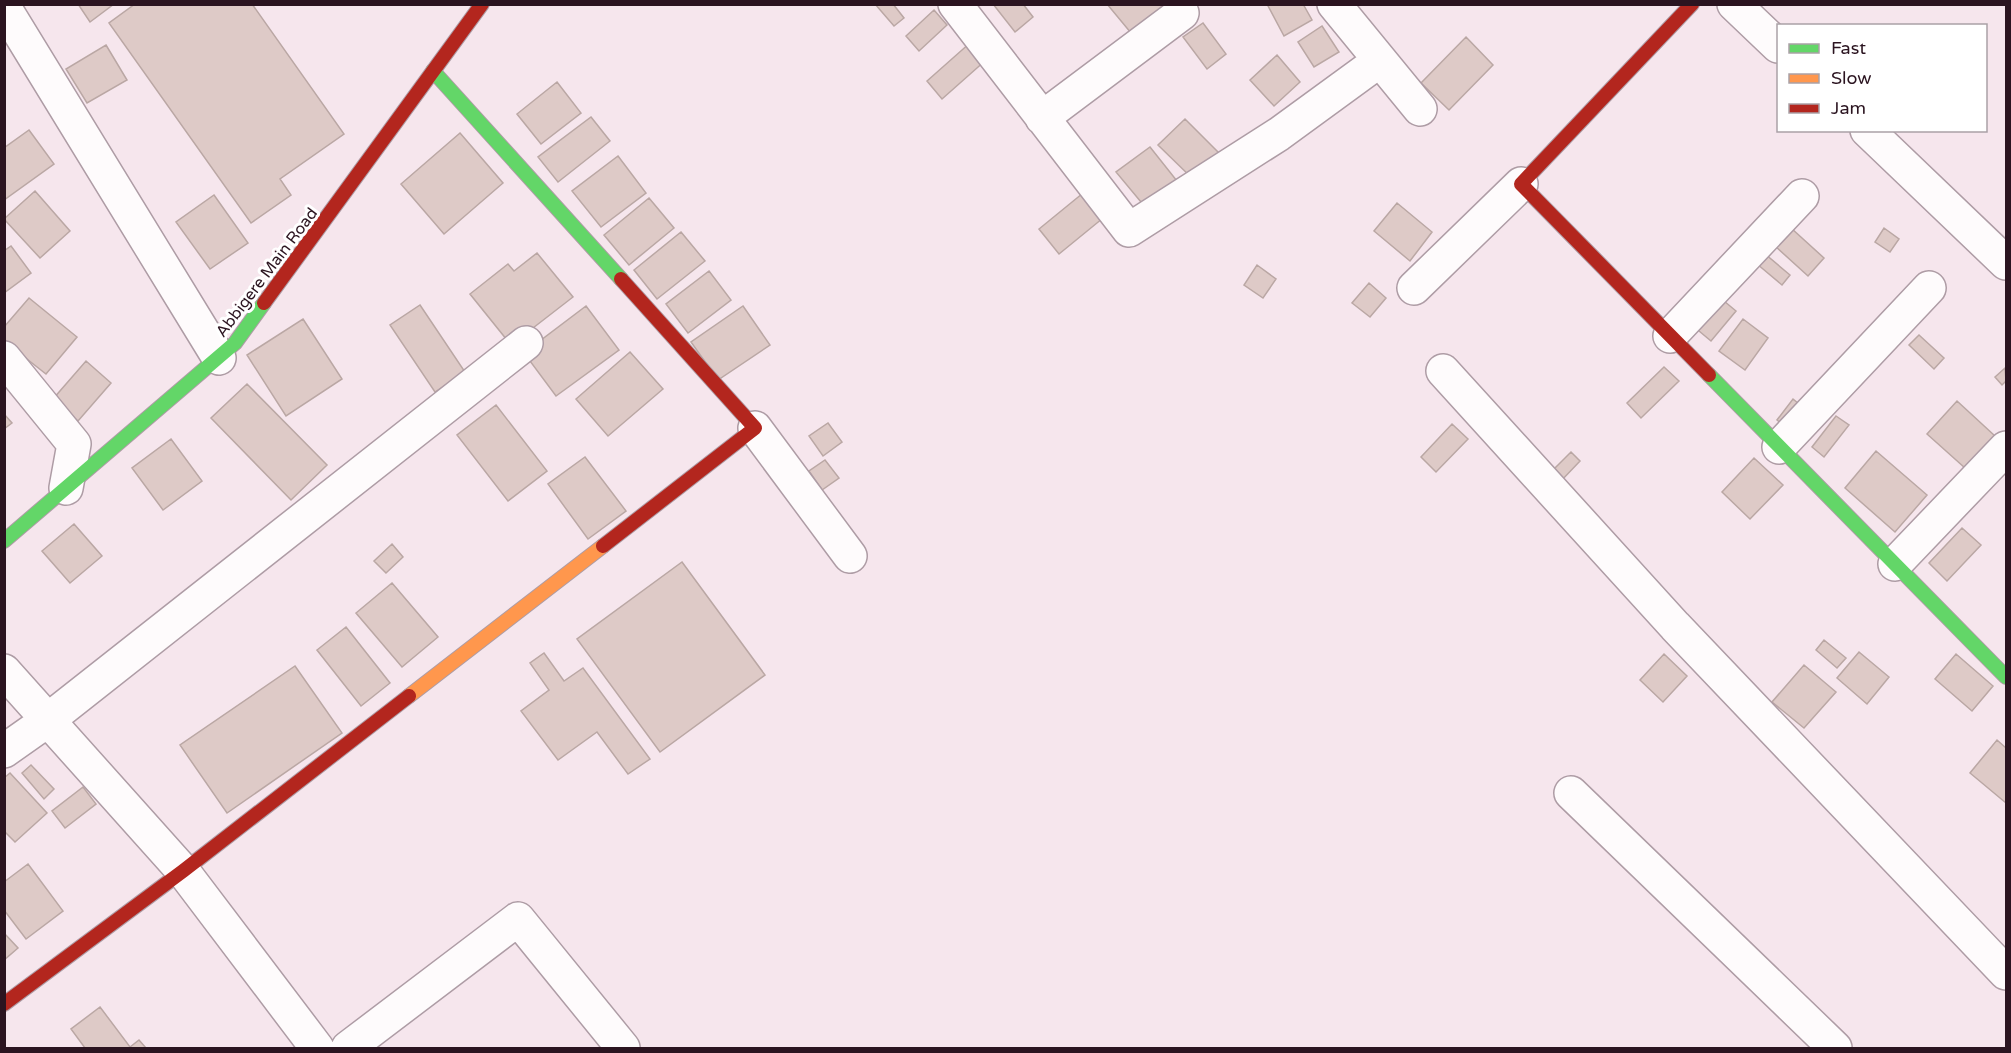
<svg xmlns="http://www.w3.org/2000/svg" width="2011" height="1053" font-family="'Varela Round',sans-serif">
<rect width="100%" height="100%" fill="#f6e6ed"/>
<!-- building -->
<path fill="#decac7" stroke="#baa7a4" stroke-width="1.5" d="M78 4H114L90 22Z
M135 4H252L344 134 280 179 291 195 251 223 109 23Z
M875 4H893L904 18 894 26Z
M993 4H1023L1033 17 1015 32Z
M1107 4H1160L1168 14 1136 39Z
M1267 4H1303L1312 20 1284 36Z
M934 10 947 25 919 51 906 36Z
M1203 23 1226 54 1207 69 1183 37Z
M1322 26 1339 52 1314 67 1298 42Z
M1466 37 1493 65 1449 110 1421 83Z
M971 42 986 60 942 99 927 81Z
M106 45 127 80 87 103 66 69Z
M1277 55 1300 82 1274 106 1250 80Z
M557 82 581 113 541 144 517 114Z
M591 117 610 141 558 182 538 157Z
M1185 119 1222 156 1196 182 1158 145Z
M29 130 54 164 4 200V148Z
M460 133 503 183 444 234 401 184Z
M1150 147 1181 186 1146 208 1116 172Z
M618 156 646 193 601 227 572 191Z
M1088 189 1108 214 1059 254 1039 229Z
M35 191 70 231 40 258 4 219Z
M214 195 248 243 210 269 176 222Z
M649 198 674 228 629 265 604 235Z
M1397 203 1432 232 1410 261 1374 231Z
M1791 228 1824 258 1808 276 1775 246Z
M1884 228 1899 239 1890 252 1875 242Z
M681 232 705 261 657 299 634 270Z
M11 246 31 273 4 293V251Z
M537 253 573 297 511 345 470 294 508 264 514 271Z
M1765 254 1790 275 1782 285 1757 264Z
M1257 265 1276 279 1263 298 1244 285Z
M709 271 731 300 688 333 666 304Z
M1369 283 1386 298 1370 317 1352 303Z
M1718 296 1736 311 1711 341 1693 326Z
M29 298 77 337 46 374 4 341V327Z
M420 305 465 372 435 392 390 325Z
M586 306 619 350 556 396 524 353Z
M743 306 770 345 718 380 691 342Z
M303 319 342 379 286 416 247 355Z
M1743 319 1768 338 1745 370 1719 351Z
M1919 335 1944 358 1934 369 1909 345Z
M630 352 663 389 608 436 576 399Z
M86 361 111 383 78 421 53 399Z
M1664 367 1679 381 1641 418 1627 403Z
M2005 368 2006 381 2002 385 1995 377Z
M247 384 327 465 291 500 211 418Z
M1793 399 1804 408 1788 429 1777 420Z
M1957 401 1995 436 1965 468 1927 434Z
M496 405 547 471 508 501 457 435Z
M4 414 12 423 4 429Z
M1836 416 1849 425 1824 457 1812 447Z
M828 423 842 442 823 456 809 436Z
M1452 424 1468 439 1436 472 1421 457Z
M171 439 202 481 163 510 132 468Z
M1876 451 1927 495 1895 532 1845 488Z
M1571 452 1580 461 1561 481 1552 471Z
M585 457 626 511 588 539 548 484Z
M1754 458 1783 485 1750 519 1722 492Z
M825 460 839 478 822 490 809 471Z
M74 524 102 556 70 583 42 551Z
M1962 528 1981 545 1947 581 1929 563Z
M392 544 403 557 386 573 374 561Z
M682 562 765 675 660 752 577 639Z
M392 583 438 637 402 667 356 613Z
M346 627 390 683 361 706 317 650Z
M1824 640 1846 658 1837 668 1816 650Z
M1859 652 1889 677 1867 704 1837 678Z
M544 653 564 681 583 668 650 759 628 774 597 732 558 760 521 711 549 690 530 663Z
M1664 654 1687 676 1663 702 1640 680Z
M1956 654 1993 686 1972 711 1935 679Z
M1804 665 1836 692 1804 728 1772 702Z
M295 666 342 733 227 813 180 745Z
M1997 740 2006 748V803L1970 773Z
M31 765 54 789 44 799 22 773Z
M10 773 47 813 15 842 4 831V778Z
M83 787 96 804 65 828 52 811Z
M28 864 63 911 26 939 4 910V882Z
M4 933 18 948 4 960Z
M100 1007 130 1047 139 1040 146 1048H85L71 1029Z"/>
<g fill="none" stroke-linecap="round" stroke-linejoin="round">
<!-- street casing -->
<g stroke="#ae9ca5" stroke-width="36">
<path id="street" d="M955 4 1129 230 1279 134 1379 61
M1334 4 1420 109
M1734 4 1778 46
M4 7 219 358
M1042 118 1182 13
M1867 130 2006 263
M1414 288 1521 184
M1670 336 1802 196
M4 358 74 444 66 488
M1443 371 1675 626 2006 973
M755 428 850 556
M1779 447 1929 288
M1895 564 2006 448
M4 671 183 871 317 1048
M4 751 48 720 526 343
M1571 793 1835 1048
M348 1048 518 919 623 1048"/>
</g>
<!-- fast casing -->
<g stroke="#ae9ca5" stroke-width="16">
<path id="fast" d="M433 71 621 279
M1709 375 2006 677
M4 541 235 343 264 303"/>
</g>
<!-- slow casing -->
<g stroke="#ae9ca5" stroke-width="16">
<path id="slow" d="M409 696 603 546"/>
</g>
<!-- jam casing -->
<g stroke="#ae9ca5" stroke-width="16">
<path id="jam" d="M1692 4 1521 184 1709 375
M264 303 482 4
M603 546 755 428 621 279
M4 1004 183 871 409 696"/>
</g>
<!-- street -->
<use href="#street" stroke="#fefbfc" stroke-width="33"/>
<!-- fast -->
<use href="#fast" stroke="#63d668" stroke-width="14"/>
<!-- slow -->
<use href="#slow" stroke="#ff974d" stroke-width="14"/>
<!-- jam -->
<use href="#jam" stroke="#b3261e" stroke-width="14"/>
</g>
<g text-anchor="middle" stroke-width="6" stroke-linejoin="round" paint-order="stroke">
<!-- street labels -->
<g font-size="16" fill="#2b1420" stroke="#fff">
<text transform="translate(266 272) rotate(-53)" y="6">Abbigere Main Road</text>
</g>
</g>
<!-- border -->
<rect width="2011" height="1053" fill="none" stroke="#2b1420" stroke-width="12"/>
<!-- legend -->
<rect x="1777" y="24" width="210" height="108" fill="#ffffff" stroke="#aaa1a6" stroke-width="1.5"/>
<rect x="1789" y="44" width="30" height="9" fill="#63d668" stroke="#aaa1a6" stroke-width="1.5"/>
<text x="1831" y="54" font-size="18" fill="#2b1420">Fast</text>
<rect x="1789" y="74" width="30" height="9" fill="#ff974d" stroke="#aaa1a6" stroke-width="1.5"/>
<text x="1831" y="84" font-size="18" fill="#2b1420">Slow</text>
<rect x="1789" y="104" width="30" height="9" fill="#b3261e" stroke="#aaa1a6" stroke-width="1.5"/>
<text x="1831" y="114" font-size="18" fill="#2b1420">Jam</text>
</svg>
